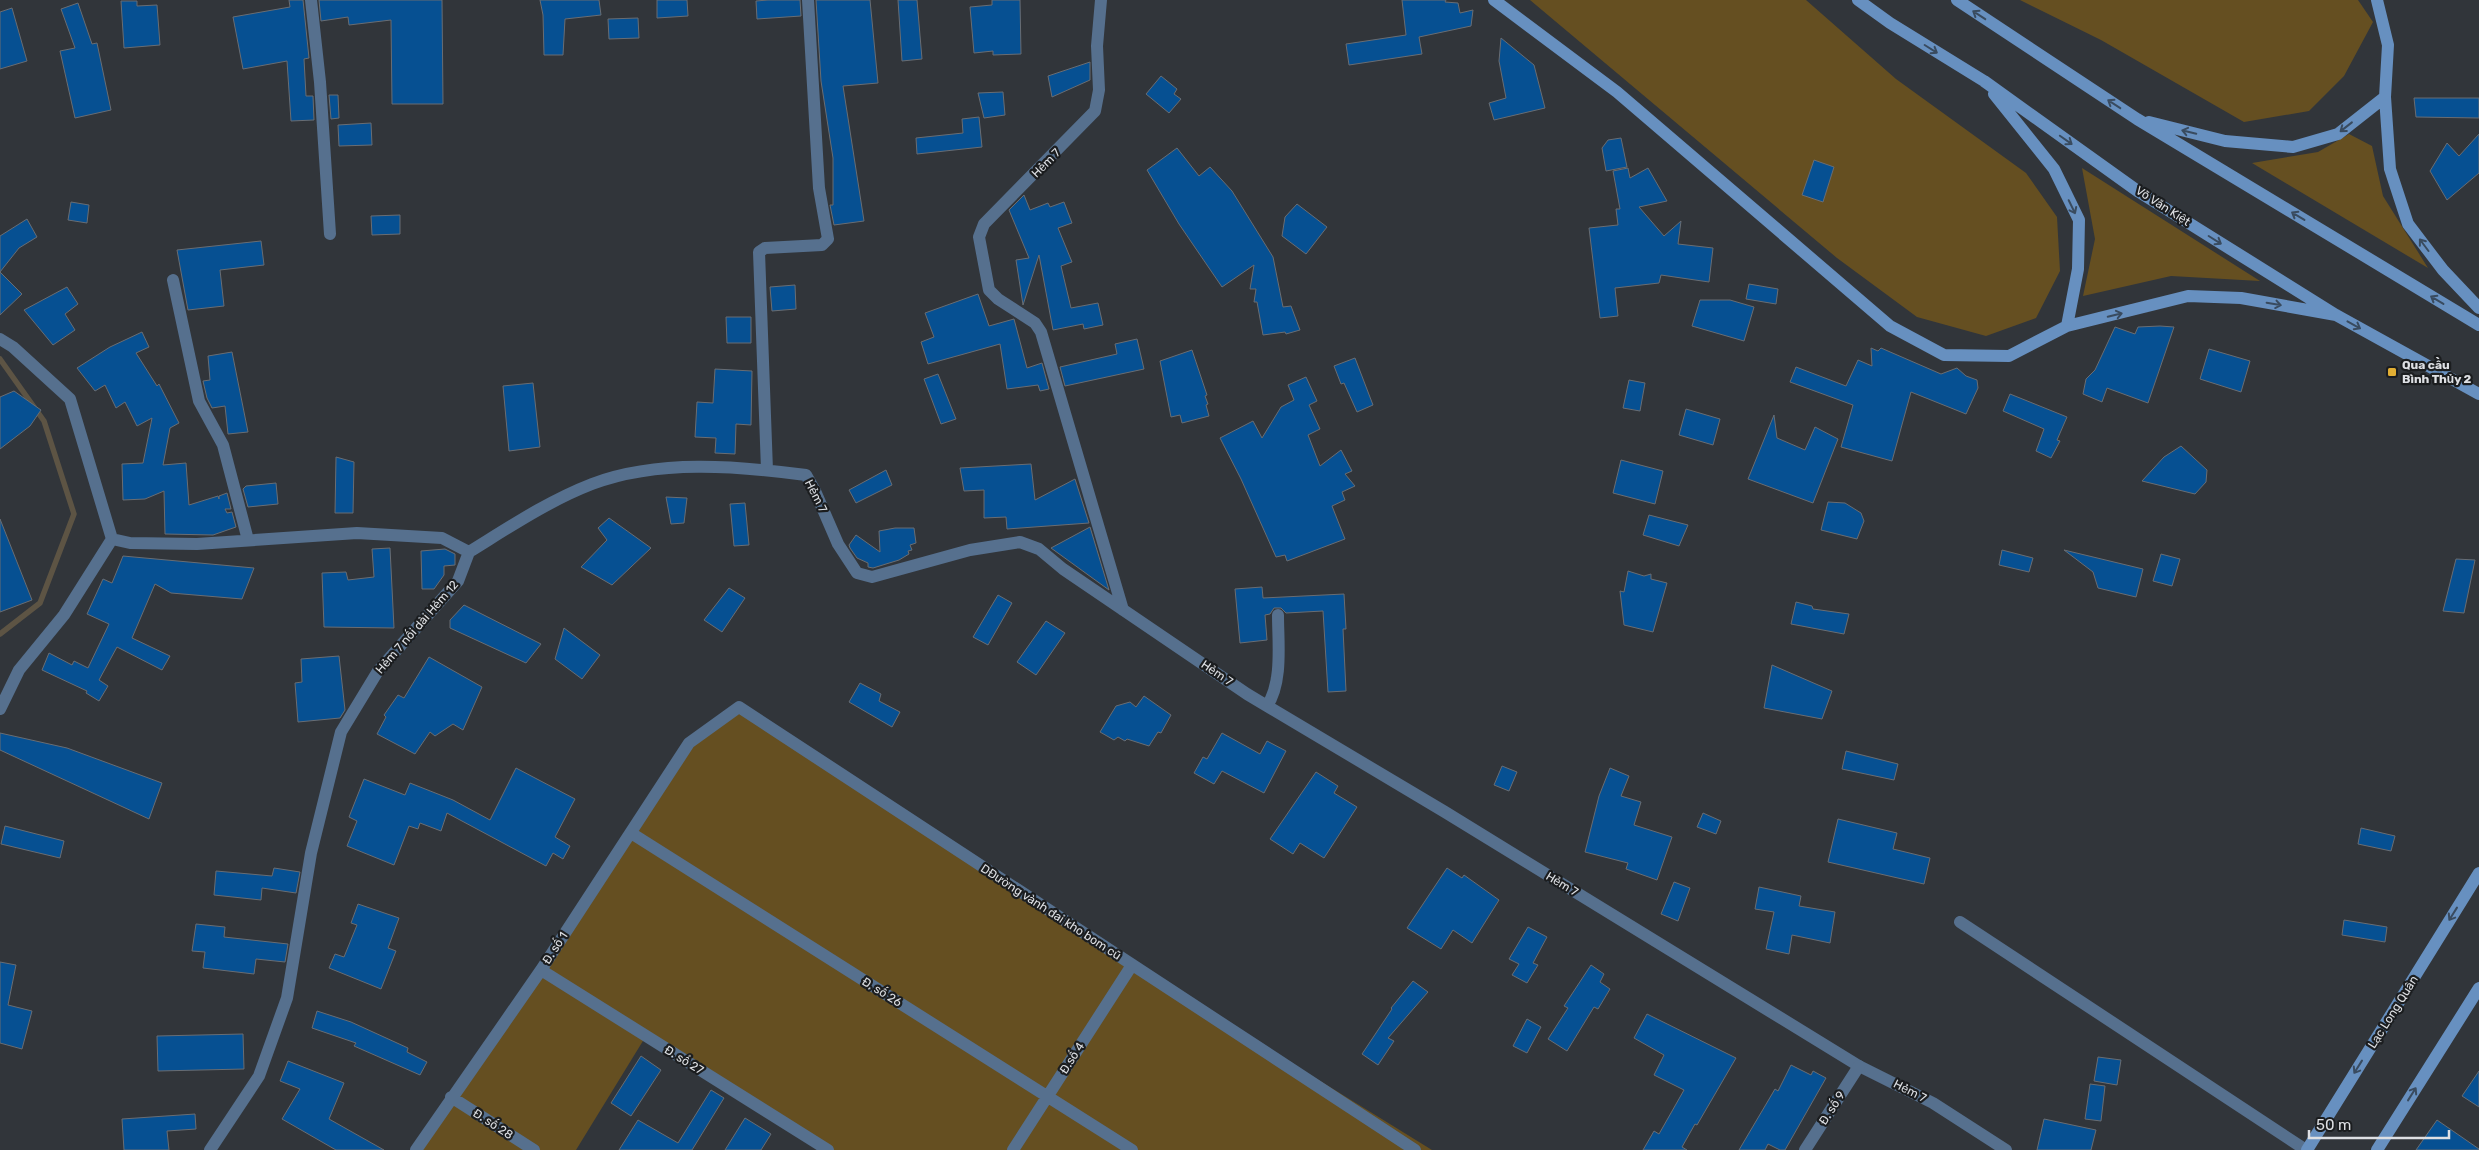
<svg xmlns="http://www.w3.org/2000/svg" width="2479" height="1150" font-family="Rubik,sans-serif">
<rect width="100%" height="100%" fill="#31353a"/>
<!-- green -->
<path fill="#654f21" d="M1530 0H1806L1896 79 2026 173 2057 217 2060 271 2036 318 1986 336 1917 317 1837 258Z
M2020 0H2358L2373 22 2344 76 2309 111 2244 122 2101 40Z
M2349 134 2372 146 2383 196 2428 268 2252 163 2318 152Z
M2082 168 2260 281 2171 276 2083 296 2095 239Z
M739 707 1132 965 1432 1150H828L646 1036 576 1150H416L689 743Z"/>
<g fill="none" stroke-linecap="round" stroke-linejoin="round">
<!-- stream -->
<path stroke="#5d5444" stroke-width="5.5" d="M0 359 44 421 74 514 40 603 0 634"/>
</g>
<!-- building -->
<path fill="#065092" stroke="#696d73" d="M289 0H303L309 58 304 59 306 96H313L314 120 291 121 287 61 243 69 233 17 290 7Z
M319 0H442L443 104H392L391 20 349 25 348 17 321 21Z
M540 0H599L601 15 565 19 563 55H544L543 15Z
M657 0H687L688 16 657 18Z
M768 0H800L801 16 757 19 756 1Z
M816 0H870L878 83 843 86 864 221 834 225 830 205H833V158L821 81Z
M898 0H917L922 59 902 61Z
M992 0H1020L1021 54 993 55V51L974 53 970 7 992 5Z
M1402 0H1446L1445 2 1458 3 1460 13 1473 10 1471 26 1419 37 1422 54 1349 65 1346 44 1406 35Z
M121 1H137V6L157 5 160 45 124 48Z
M78 3 92 44 97 43 111 110 75 118 60 51 75 48 61 9Z
M12 8 27 61 0 69V12Z
M638 18 639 38 609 39 608 19Z
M1501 38 1534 65 1545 108 1494 120 1489 103 1506 98 1499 61Z
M1090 62V80L1052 97 1048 76Z
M1161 76 1177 89 1174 94 1181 99 1169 113 1146 94Z
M1003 92 1005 115 984 118 978 93Z
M329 95H338L339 118 331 119Z
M2414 98H2479V118L2416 117Z
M979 117 982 147 917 154 916 138 963 133 962 119Z
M371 123 372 145 339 146 338 125Z
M2479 134V173L2447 200 2430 171 2447 143 2459 156Z
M1621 138 1627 167 1606 171 1602 148 1608 140Z
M1177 148 1199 176 1210 167 1232 191 1273 257 1283 307 1291 306 1300 330 1286 334 1285 332 1263 335 1257 302H1254L1256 289H1250L1254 265 1222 287 1179 224 1147 170Z
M1814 160 1834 167 1823 202 1802 195Z
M1628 168 1630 178 1648 168 1667 201 1639 207 1664 236 1681 221 1678 244 1713 248 1709 282 1661 275 1659 283 1615 288 1618 316 1600 318 1589 228 1618 225 1616 209H1620L1613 171Z
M1024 195 1030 210 1048 203 1050 207 1064 202 1072 223 1058 228 1072 262 1061 266 1071 308 1098 303 1103 325 1084 329 1083 324 1053 330 1039 255 1023 305 1016 260 1029 258 1009 210Z
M71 202 89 205 87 223 68 220Z
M1297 204 1327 227 1306 254 1282 236 1285 217Z
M400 215V234L372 235 371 216Z
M27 219 37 237 19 248 0 272 22 294 0 315V236Z
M261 241 264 265 220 270 224 306 188 310 177 250Z
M1749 284 1778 289 1776 304 1746 299Z
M795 285 796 309 772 311 770 287Z
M67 287 78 304 65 314 75 330 53 345 24 310Z
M978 294 989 326 1014 319 1027 368 1042 363 1049 389 1040 391 1038 385 1007 389 1000 344 928 364 921 342 934 337 925 313Z
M1700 300H1730L1754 307 1744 341 1692 326Z
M726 317H751V343H727Z
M2160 326 2174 327 2148 403 2107 388 2102 402 2083 394 2086 379 2095 370 2115 327 2135 334 2138 327Z
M142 332 149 347 136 353 157 386 159 384 179 423 170 428 163 465 186 463 189 505 218 496 219 499V496L227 493 231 509H225L227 513 232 512 236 527 213 535 165 534 164 491 145 499 123 500 122 464 143 463 152 418 137 426 125 402 116 408 105 385 95 391 77 368 110 347Z
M1137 339 1144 369 1065 386 1060 367 1117 354 1115 344Z
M1871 348 1878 351 1881 348 1941 374 1957 368 1966 376 1977 380 1978 388 1966 414 1911 392 1892 461 1841 447 1853 405 1790 382 1796 367 1846 386 1858 360 1872 366Z
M2209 349 2250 361 2241 392 2200 379Z
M1192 350 1207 395 1205 396 1208 404 1206 405 1209 416 1182 423 1180 415 1171 417 1160 361Z
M232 352 248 432 228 434 225 406 212 408 207 398 203 381 210 380 208 356Z
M1355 358 1373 405 1357 412 1344 383 1341 384 1334 366Z
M715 369 752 371 751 425 736 424 735 454 715 453 716 438 695 437 697 402 713 403Z
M938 374 956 419 941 424 924 379Z
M1306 377 1317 401 1309 405 1320 429 1308 435 1320 466 1341 450 1352 471 1345 474 1355 486 1342 492 1345 500 1332 506 1345 539 1287 561 1285 555 1276 557 1241 479 1220 438 1253 421 1262 438 1281 407 1294 400 1288 385Z
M1629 380 1645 383 1640 411 1623 408Z
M533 383 540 447 509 451 503 386Z
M14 391 41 410 30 426 0 449V397Z
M2010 394 2067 417 2057 440 2060 441 2051 458 2036 451 2044 429 2003 411Z
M1686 409 1720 419 1713 445 1679 435Z
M1774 415 1777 438 1805 450 1815 427 1838 439 1813 503 1748 479Z
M2181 446 2207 470 2206 482 2195 494 2142 481 2164 457Z
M336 457 354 462 353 513H335Z
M1621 460 1663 471 1655 504 1613 493Z
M1031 464 1035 500 1075 479 1089 523 1007 529 1006 517 984 518V490L964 491 960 468Z
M886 470 892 485 856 503 849 490Z
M276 483 278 504 248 507 243 489 246 486Z
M666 497 687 498 684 523 671 524Z
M1828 502 1845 503 1861 513 1864 521 1857 539 1821 530Z
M745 503 749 545 734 546 730 504Z
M1649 515 1688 525 1679 546 1643 535Z
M609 518 651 548 612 585 581 567 607 540 598 528Z
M0 519 32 600 0 612Z
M1090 527 1109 590 1051 548Z
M895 528H914L916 543 910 545 912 550 908 551 909 554 899 560 873 568 868 567V563L857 558 850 548 849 545 856 535 880 552 879 531Z
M390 548 394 628 324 627 322 573 346 572 348 580 374 577 372 549Z
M445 549 455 554V565L444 566V575L434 589H422L421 551Z
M2002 550 2033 558 2029 572 1999 565Z
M2064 550 2143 569 2136 597 2098 588 2093 572Z
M2161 554 2180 559 2172 586 2153 581Z
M123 556 254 568 242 599 171 593 155 584 132 638 170 656 162 670 117 647 99 680 108 686 99 701 86 693 87 691 42 670 49 653 72 665 74 661 88 668 109 624 87 614 103 579 112 583Z
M2456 559 2475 560 2464 613 2443 611Z
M1628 571 1644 576 1651 574V579L1667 583 1653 632 1624 625 1620 591 1624 592Z
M1262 587 1263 598 1344 594 1346 629H1343L1346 691 1328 692 1323 611 1286 613 1281 608H1274L1270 614 1265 615 1267 640 1240 643 1235 589Z
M729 588 745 598 722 632 704 620Z
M998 595 1012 603 988 645 973 637Z
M1796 602 1812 606 1813 609 1849 614 1844 634 1791 624Z
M464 605 541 644 526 663 450 628V620Z
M1046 621 1065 633 1036 675 1017 662Z
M564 628 600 655 582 679 555 659Z
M339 656 345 710 340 718 298 722 295 683 302 682 301 659Z
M429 657 482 687 463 730 453 724 435 736 430 732 415 754 377 734 386 717 384 715 398 695 404 698Z
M1772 665 1832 691 1822 719 1764 708Z
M860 683 881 694 879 701 900 712 892 727 849 702Z
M1144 696 1171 715 1161 733 1158 732 1149 746 1127 739 1125 741 1118 737 1114 740 1100 732 1116 706 1130 702 1136 707Z
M0 733 67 748 162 783 149 819 0 750Z
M1222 733 1260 754 1267 741 1286 751 1264 793 1222 771 1214 784 1194 773 1203 757 1207 759Z
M1846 751 1898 764 1894 780 1842 769Z
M1502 766 1517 772 1509 791 1494 785Z
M516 768 575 799 555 837 570 846 563 859 553 853 546 866 447 813 441 831 420 823 418 829 409 826 394 865 347 846 357 821 349 817 364 779 405 795 410 783 453 800 490 820Z
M1610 768 1629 776 1621 796 1641 802 1634 825 1672 837 1657 880 1626 869 1628 863 1585 852 1599 796Z
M1316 772 1338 786 1334 793 1357 807 1324 858 1300 843 1293 854 1270 839Z
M1703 813 1721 821 1716 834 1697 827Z
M1838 819 1897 833 1893 849 1930 858 1924 884 1828 862Z
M5 826 64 841 60 858 1 844Z
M2361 828 2395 836 2391 851 2358 844Z
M274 868 300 872 296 893 262 888 261 900 214 895 216 871 272 876Z
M1447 868 1462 878 1464 875 1499 900 1472 943 1453 930 1441 949 1407 928Z
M1674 882 1690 888 1678 921 1661 914Z
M1759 887 1801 896 1799 906 1835 912 1830 943 1792 935 1789 954 1766 949 1774 912 1755 909Z
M358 904 399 918 388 948 396 951 381 989 329 968 335 954 344 957 357 925 351 923Z
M2344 920 2387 927 2385 942 2342 935Z
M196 924 225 927 224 937 288 944 285 962 256 959 254 974 203 968 205 952 192 951Z
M1528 927 1547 937 1533 963 1538 965 1527 983 1512 975 1519 964 1509 959Z
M0 962 16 965 8 1005 32 1011 22 1049 0 1043Z
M1591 965 1604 974 1600 982 1610 989 1598 1009 1594 1007 1567 1051 1548 1039 1568 1008 1564 1006Z
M1413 981 1428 992 1388 1038 1394 1041 1378 1065 1362 1054 1392 1009 1391 1008Z
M317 1011 351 1022 408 1048 407 1052 427 1062 420 1075 354 1046 356 1043 312 1028Z
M1647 1014 1736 1058 1697 1125 1695 1124 1682 1147 1687 1150H1643L1654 1131 1659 1134 1684 1090 1654 1075 1664 1055 1634 1038Z
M1527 1019 1541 1027 1527 1053 1513 1046Z
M243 1034 244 1069 158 1071 157 1036Z
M641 1056 661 1070 631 1116 611 1103Z
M2098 1057 2121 1060 2117 1085 2094 1081Z
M288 1061 344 1083 329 1119 384 1150H336L282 1119 300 1089 280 1081Z
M1791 1065 1811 1075 1813 1071 1826 1078 1785 1150H1780L1768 1144 1765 1150H1739L1775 1089 1778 1091Z
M2479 1071V1107L2462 1096Z
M2090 1084 2105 1086 2101 1121 2085 1119Z
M711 1090 724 1098 692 1150H619L638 1120 678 1143Z
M195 1114 196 1129 167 1131 169 1150H124L122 1119Z
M745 1118 771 1134 761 1150H725Z
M2044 1119 2096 1130 2091 1150H2037Z
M2437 1120 2479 1149V1150H2416Z"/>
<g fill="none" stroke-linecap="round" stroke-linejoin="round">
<!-- minor -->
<path stroke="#56708e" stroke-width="12" d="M311 0 320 82 330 234
M1101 0 1097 46 1099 90 1095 111 984 224 979 237 989 290 998 299 1035 323 1041 332 1123 610
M173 280 199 401 223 445 248 540
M0 339 13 347 70 399 112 539 130 543 197 544 357 533 442 538 469 552 458 581 378 671 341 732 311 853 287 998 259 1076 210 1150
M767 470 759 252 765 248 822 245 828 239 819 188 808 0
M469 552C508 528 548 501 592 484 658 459 738 466 806 475L815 491 838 544 857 573 872 577 970 550 1020 542 1039 549 1063 569 1247 694 1445 812 1859 1066 1933 1103 2006 1150
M1267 706C1283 682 1278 643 1278 615
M0 709 19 670 64 615 112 539
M631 833 1132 1150
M1960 922 2306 1150
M541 970 828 1150
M451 1097 534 1150
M416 1150 541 970 689 743 739 707 1415 1150
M1013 1150 1132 965"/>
<!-- tertiary -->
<path stroke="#56708e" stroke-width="12" d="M1805 1150 1859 1066"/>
<!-- secondary -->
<path stroke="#6790c0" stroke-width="12" d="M1494 0 1617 92 1890 326 1944 355 2009 356 2067 326 2188 296 2241 298 2336 315
M1858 0 1890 23 1984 81 2139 192 2336 315 2479 394
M1957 0 2137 119 2479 325
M2377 0 2388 45 2385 97 2390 169 2408 224 2443 270 2479 308
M1994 94 2054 169 2079 220 2078 269 2067 326
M2149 122 2225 141 2293 147 2338 134 2385 97
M2307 1150 2479 873
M2377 1150 2479 988"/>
</g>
<!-- one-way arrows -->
<defs><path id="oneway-shaft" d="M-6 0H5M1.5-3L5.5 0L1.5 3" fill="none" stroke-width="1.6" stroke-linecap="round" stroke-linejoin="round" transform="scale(1.25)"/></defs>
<g stroke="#394b5f">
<use href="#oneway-shaft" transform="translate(1979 15) rotate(-147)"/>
<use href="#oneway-shaft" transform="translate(1931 49) rotate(32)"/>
<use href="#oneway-shaft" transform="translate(2114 104) rotate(-147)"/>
<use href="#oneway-shaft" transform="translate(2346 127) rotate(142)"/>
<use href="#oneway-shaft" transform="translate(2189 132) rotate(-166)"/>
<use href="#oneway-shaft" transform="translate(2066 140) rotate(35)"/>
<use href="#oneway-shaft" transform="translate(2072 207) rotate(64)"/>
<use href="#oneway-shaft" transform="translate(2298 216) rotate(-149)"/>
<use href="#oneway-shaft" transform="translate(2215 240) rotate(32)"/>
<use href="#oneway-shaft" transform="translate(2424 245) rotate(-127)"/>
<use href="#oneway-shaft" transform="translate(2437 300) rotate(-149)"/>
<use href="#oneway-shaft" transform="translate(2274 304) rotate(10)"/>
<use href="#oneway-shaft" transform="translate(2115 315) rotate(-14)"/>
<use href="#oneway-shaft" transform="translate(2354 325) rotate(29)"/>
<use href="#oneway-shaft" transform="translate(2453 914) rotate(122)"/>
<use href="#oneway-shaft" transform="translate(2358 1067) rotate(122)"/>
<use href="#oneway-shaft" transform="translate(2412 1094) rotate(-58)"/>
</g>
<!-- markers -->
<rect fill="#e2af34" stroke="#1b1d1f" stroke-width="2" x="2387" y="367" width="10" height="10" rx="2.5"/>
<g text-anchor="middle" stroke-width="4.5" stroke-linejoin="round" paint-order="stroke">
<!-- street labels -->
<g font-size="12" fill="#dee0e4" stroke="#1b1d1f">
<text transform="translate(1046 163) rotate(-45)" y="4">Hẻm 7</text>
<text transform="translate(2163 206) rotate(33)" y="4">Võ Văn Kiệt</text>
<text transform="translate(816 496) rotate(63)" y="4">Hẻm 7</text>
<text transform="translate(417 627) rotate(-49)" y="4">Hẻm 7 nối dài Hẻm 12</text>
<text transform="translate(1217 673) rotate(34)" y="4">Hẻm 7</text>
<text transform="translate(1562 884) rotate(31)" y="4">Hẻm 7</text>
<text transform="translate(1051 912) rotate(33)" y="4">DĐường vành đai kho bom cũ</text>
<text transform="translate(555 948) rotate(-57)" y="4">Đ. số 1</text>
<text transform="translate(882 992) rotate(32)" y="4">Đ, số 26</text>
<text transform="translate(2393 1012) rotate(-58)" y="4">Lạc Long Quân</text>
<text transform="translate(1072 1058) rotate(-57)" y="4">Đ.số 4</text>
<text transform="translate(684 1060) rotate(32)" y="4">Đ. số 27</text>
<text transform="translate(1910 1091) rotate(27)" y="4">Hẻm 7</text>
<text transform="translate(1832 1108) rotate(-57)" y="4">Đ. số 9</text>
<text transform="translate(493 1124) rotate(33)" y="4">Đ. số 28</text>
</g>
<!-- poi labels -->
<g font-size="12" font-weight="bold" fill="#dee0e4" stroke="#1b1d1f" text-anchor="start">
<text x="2402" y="369">Qua cầu<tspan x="2402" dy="14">Bình Thủy 2</tspan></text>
</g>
</g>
<!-- scale -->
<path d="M2309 1130v8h140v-8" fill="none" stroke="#dee0e4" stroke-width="2.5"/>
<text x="2316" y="1130" font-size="15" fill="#dee0e4" stroke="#1b1d1f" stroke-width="4" paint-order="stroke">50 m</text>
</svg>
